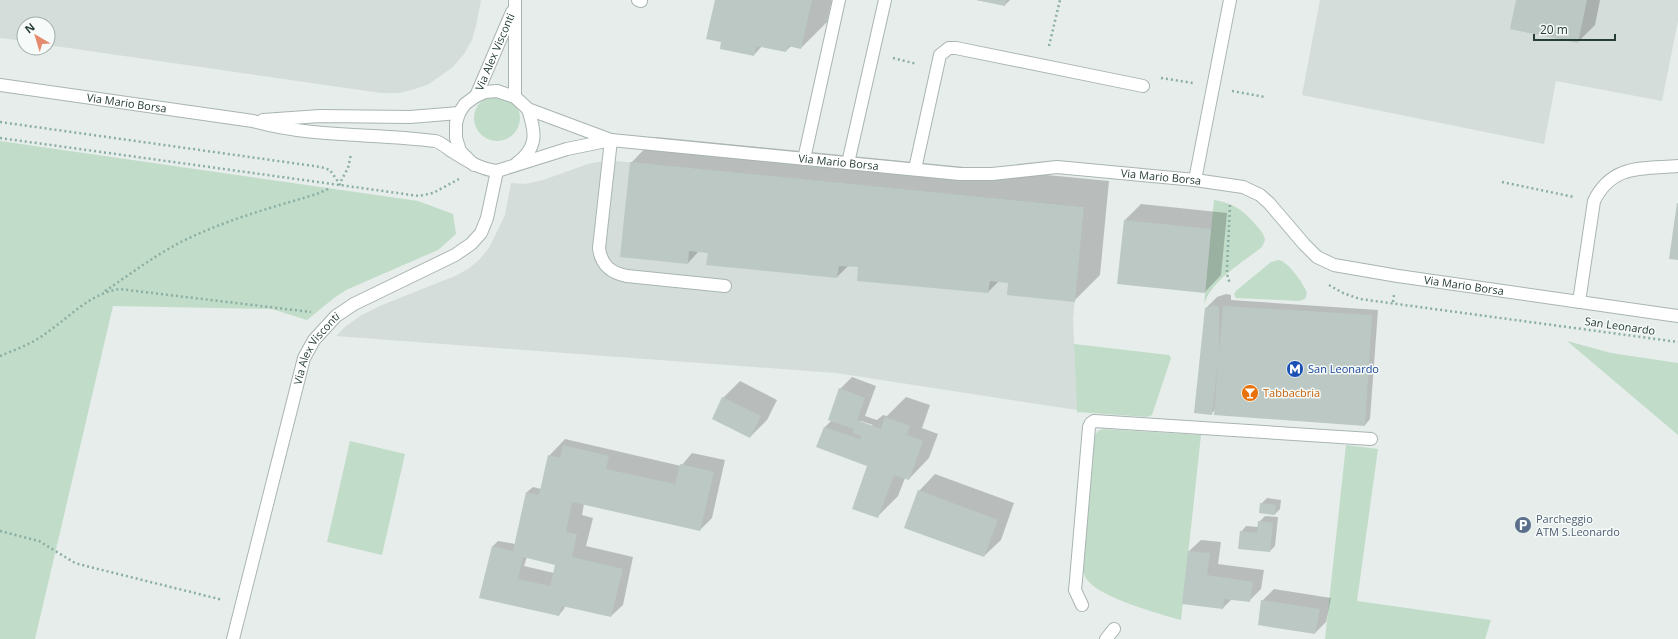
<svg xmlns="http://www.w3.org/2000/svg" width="1678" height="639" font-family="'Open Sans',sans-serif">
<rect width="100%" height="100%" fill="#e6edea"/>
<!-- built -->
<path fill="#d4ddd9" d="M0 0H481L476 26 472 40 464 54 453 67 429 84 415 89 399 93H381L48 45V24H24V41L0 38Z
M1320 0H1678V21L1662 101 1556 81 1544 144 1302 95Z
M615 161 1084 207 1073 318 1077 410 836 373 336 336 346 326 362 315 382 305 455 276 468 269 479 260 489 248 505 215 511 183 525 184 543 180 588 164 598 162Z"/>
<!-- green -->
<path fill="#c1dcc9" d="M474 118a23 23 0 1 1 46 0a23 23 0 1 1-46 0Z
M0 141 418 201 453 214 456 234 438 250 346 290 334 298 307 320 272 309 113 306 35 639H0Z
M1214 200C1233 203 1243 210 1255 224 1260 229 1264 234 1265 240L1262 247C1242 263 1211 280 1204 305Z
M1278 260C1287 260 1304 284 1307 293L1305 299 1299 301 1236 298 1234 294 1237 290 1271 262Z
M1567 341 1611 353 1678 363V435Z
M1074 344 1169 355 1171 358 1152 415 1147 417 1077 412Z
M1103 429 1201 435 1181 620C1159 614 1103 598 1089 582 1084 577 1083 571 1083 565L1095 435 1098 431Z
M350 441 405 454 382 555 327 542Z
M1346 445 1378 449 1357 601 1491 620 1485 639H1325Z"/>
<!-- shadow -->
<path fill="#0003" fill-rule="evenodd" d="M716 0H832L827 22 801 48 791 46 786 51 762 46 754 55 723 42Z
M977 0H1010L1005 5Z
M1517 0H1600L1595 25 1578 42Z
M656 137 1109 181 1100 275 1074 301 1010 282 999 281 988 292 860 266 849 265 837 277 699 251 688 263 631 163Z
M1141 204 1227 213 1221 275 1205 292 1125 220Z
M1226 294 1231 295V300L1378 310 1370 419 1365 425 1216 409 1211 414 1206 308 1217 297Z
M852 377 876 386 865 416 877 420 883 415 887 416 906 397 930 405 922 428 938 434 929 458 909 479 905 478 898 496 877 517 868 466 818 447 825 427 832 420 840 389ZM861 421 873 425 871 426 859 422Z
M740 381 777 400 767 420 750 437 723 398Z
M565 439 681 466 692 453 725 460 712 518 700 530 584 504 582 515 593 518 586 546 633 557 623 605 611 616 565 606 564 609 559 615 480 597 493 546 498 541 515 544 527 492 533 487 541 489 549 456ZM527 557 557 564 554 573 524 566Z
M935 474 1014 503 1001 540 984 556 919 491Z
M1267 498 1281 500 1280 509 1275 514 1261 504Z
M1265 516 1278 517 1275 546 1270 551 1241 532 1246 526 1258 527 1259 522Z
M1201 540 1221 542 1218 564 1264 570 1261 589 1249 601 1232 599 1223 608 1189 551Z
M1274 589 1331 598 1326 622 1315 633 1262 601Z"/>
<!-- building -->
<path fill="#bbc8c3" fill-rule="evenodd" d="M715 0H812L801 49 788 46 786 52 756 46 754 56 720 49 721 42 706 39Z
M976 0H1006L1005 6Z
M1516 0H1587L1578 43 1510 29Z
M630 162 1084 207 1075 302 1007 295 1008 283 990 281 988 293 857 281 858 267 839 266 837 278 706 265 708 253 689 251 688 264 620 257Z
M1677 203H1678V260L1669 259Z
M1124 220 1211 229 1205 293 1117 284Z
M1214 305 1219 307V354L1223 306 1372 315 1365 426 1214 415 1218 360 1212 415 1194 413 1205 308Z
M839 388 865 398 857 420 881 429 885 417 910 426 907 435 923 441 909 480 894 475 878 518 852 509 867 466 816 447 824 427 860 439 861 436 852 433 854 429 828 420Z
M722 397 761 416 750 438 712 419Z
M563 445 609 456 606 469 675 484 680 464 714 472 700 531 572 502 566 532 577 534 572 557 623 569 611 617 562 606 559 616 479 598 492 546 513 551 526 492 539 495 548 455 560 458ZM523 557 555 565 550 586 518 579Z
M918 490 998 520 984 557 904 528Z
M1260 503 1276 505 1275 515 1259 513Z
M1258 521 1273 523 1270 552 1238 549 1240 531 1257 533Z
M1188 551 1210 553 1207 575 1253 582 1250 602 1224 599 1223 609 1182 604Z
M1261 600 1320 609 1315 634 1258 625Z"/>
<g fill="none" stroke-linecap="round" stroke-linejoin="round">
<!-- minor casing -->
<g stroke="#a9b5b1" stroke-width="14">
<g id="minor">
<path d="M638 0 641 1"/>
<path id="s1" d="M0 85 253 121C313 138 374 133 435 141 440 142 446 147 450 150 466 160 479 169 497 171L567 149 611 140"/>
<path id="s2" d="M476 96 512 12"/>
<path d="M515 97V0"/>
<path d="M263 120 320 116 410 117 459 113"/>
<path d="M611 140 599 248C601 265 611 273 627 276L725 286"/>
<path d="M804 159 839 0"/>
<path d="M848 163 885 0"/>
<path d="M516 164C538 148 536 133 528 109"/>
<path id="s3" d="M474 165 460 151 456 138V123L459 113 465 104 476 96 485 92 497 91 515 97 528 109 611 140 960 174H992L1057 167 1195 180 1243 187 1260 195 1269 203 1304 244 1317 257 1334 265 1398 276 1678 316"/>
<path d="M915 169 940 55 949 48H956L1143 86"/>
<path d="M1195 180 1230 0"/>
<path d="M1579 302 1594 201C1612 164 1642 169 1678 166"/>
<path d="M1082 605 1075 590 1076 580 1089 427 1091 423 1094 421 1371 439"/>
<path id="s4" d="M233 639 304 358 314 340 336 316 354 304 455 255 471 244 481 233 487 218 497 171"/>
<path d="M1106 639 1114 629"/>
</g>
</g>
<!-- path -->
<path stroke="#8aaea2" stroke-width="2.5" stroke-dasharray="2 3" stroke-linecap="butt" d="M1049 46 1060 0
M893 58 917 64
M1161 78 1193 83
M1232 91 1265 97
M0 122 321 167 330 170 341 186
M0 138 419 196 433 193 459 179
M341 181 348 168 351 154
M1502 182 1574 197
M1230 205 1227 268V274L1230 284
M1329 285 1343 293 1360 299 1678 342
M105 291C132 273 158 253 187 239 229 219 273 207 317 194L330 188
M1393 302 1394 295
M0 356C14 350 29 345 42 336 67 320 88 294 119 289L311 312
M0 531 39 541 75 563 86 566 223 600"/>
<!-- minor -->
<use href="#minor" stroke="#fff" stroke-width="12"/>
</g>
<!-- icons -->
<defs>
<g id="metro-disc" transform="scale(0.9)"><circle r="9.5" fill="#1a4fb4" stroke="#f6faf8"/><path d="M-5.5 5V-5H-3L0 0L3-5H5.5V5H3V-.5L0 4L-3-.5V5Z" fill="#fff"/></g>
<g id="bar-disc" transform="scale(0.9)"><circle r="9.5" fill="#e8710a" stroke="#f6faf8"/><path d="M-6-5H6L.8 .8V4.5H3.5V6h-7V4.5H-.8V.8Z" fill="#fff"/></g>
<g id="parking-disc" transform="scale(0.9)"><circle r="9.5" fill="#5c6f8a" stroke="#f6faf8"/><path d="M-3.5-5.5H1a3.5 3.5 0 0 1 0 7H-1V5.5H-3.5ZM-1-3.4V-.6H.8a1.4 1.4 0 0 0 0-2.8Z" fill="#fff"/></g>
</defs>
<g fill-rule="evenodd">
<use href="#metro-disc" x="1295" y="369"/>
<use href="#bar-disc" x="1250" y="393"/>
<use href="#parking-disc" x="1523" y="525"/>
</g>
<g text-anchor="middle" stroke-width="3" stroke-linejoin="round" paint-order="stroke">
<!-- street labels -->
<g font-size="11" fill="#273e38" stroke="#f6faf8">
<text dy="4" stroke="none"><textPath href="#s2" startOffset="48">Via Alex Visconti</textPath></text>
<text dy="4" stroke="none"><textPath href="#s1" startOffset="128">Via Mario Borsa</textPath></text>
<text dy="4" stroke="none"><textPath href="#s3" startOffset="459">Via Mario Borsa</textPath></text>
<text dy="4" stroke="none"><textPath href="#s3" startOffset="783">Via Mario Borsa</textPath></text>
<text dy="4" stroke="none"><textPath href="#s3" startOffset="1119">Via Mario Borsa</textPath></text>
<text transform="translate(1620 326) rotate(8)" y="4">San Leonardo</text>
<text dy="4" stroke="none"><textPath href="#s4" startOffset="304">Via Alex Visconti</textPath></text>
</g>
<!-- transit labels -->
<g font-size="11" fill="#164399" stroke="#f6faf8" text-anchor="start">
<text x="1308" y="373">San Leonardo</text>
</g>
<!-- food labels -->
<g font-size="11" fill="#c56008" stroke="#f6faf8" text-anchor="start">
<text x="1263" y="397">Tabbacbria</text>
</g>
<!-- service labels -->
<g font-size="11" fill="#4e5e75" stroke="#f6faf8" text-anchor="start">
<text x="1536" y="523">Parcheggio<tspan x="1536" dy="13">ATM S.Leonardo</tspan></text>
</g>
</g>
<!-- north arrow -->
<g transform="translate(36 36) rotate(322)"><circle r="19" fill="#f6faf8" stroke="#a3afab"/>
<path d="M0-3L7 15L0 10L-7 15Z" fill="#e48b6d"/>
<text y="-6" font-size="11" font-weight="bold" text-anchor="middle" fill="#273e38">N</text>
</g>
<!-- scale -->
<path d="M1534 34v6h81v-6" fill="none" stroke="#273e38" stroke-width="2"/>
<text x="1540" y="34" font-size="12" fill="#273e38" stroke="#f6faf8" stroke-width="3" paint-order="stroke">20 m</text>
</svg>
